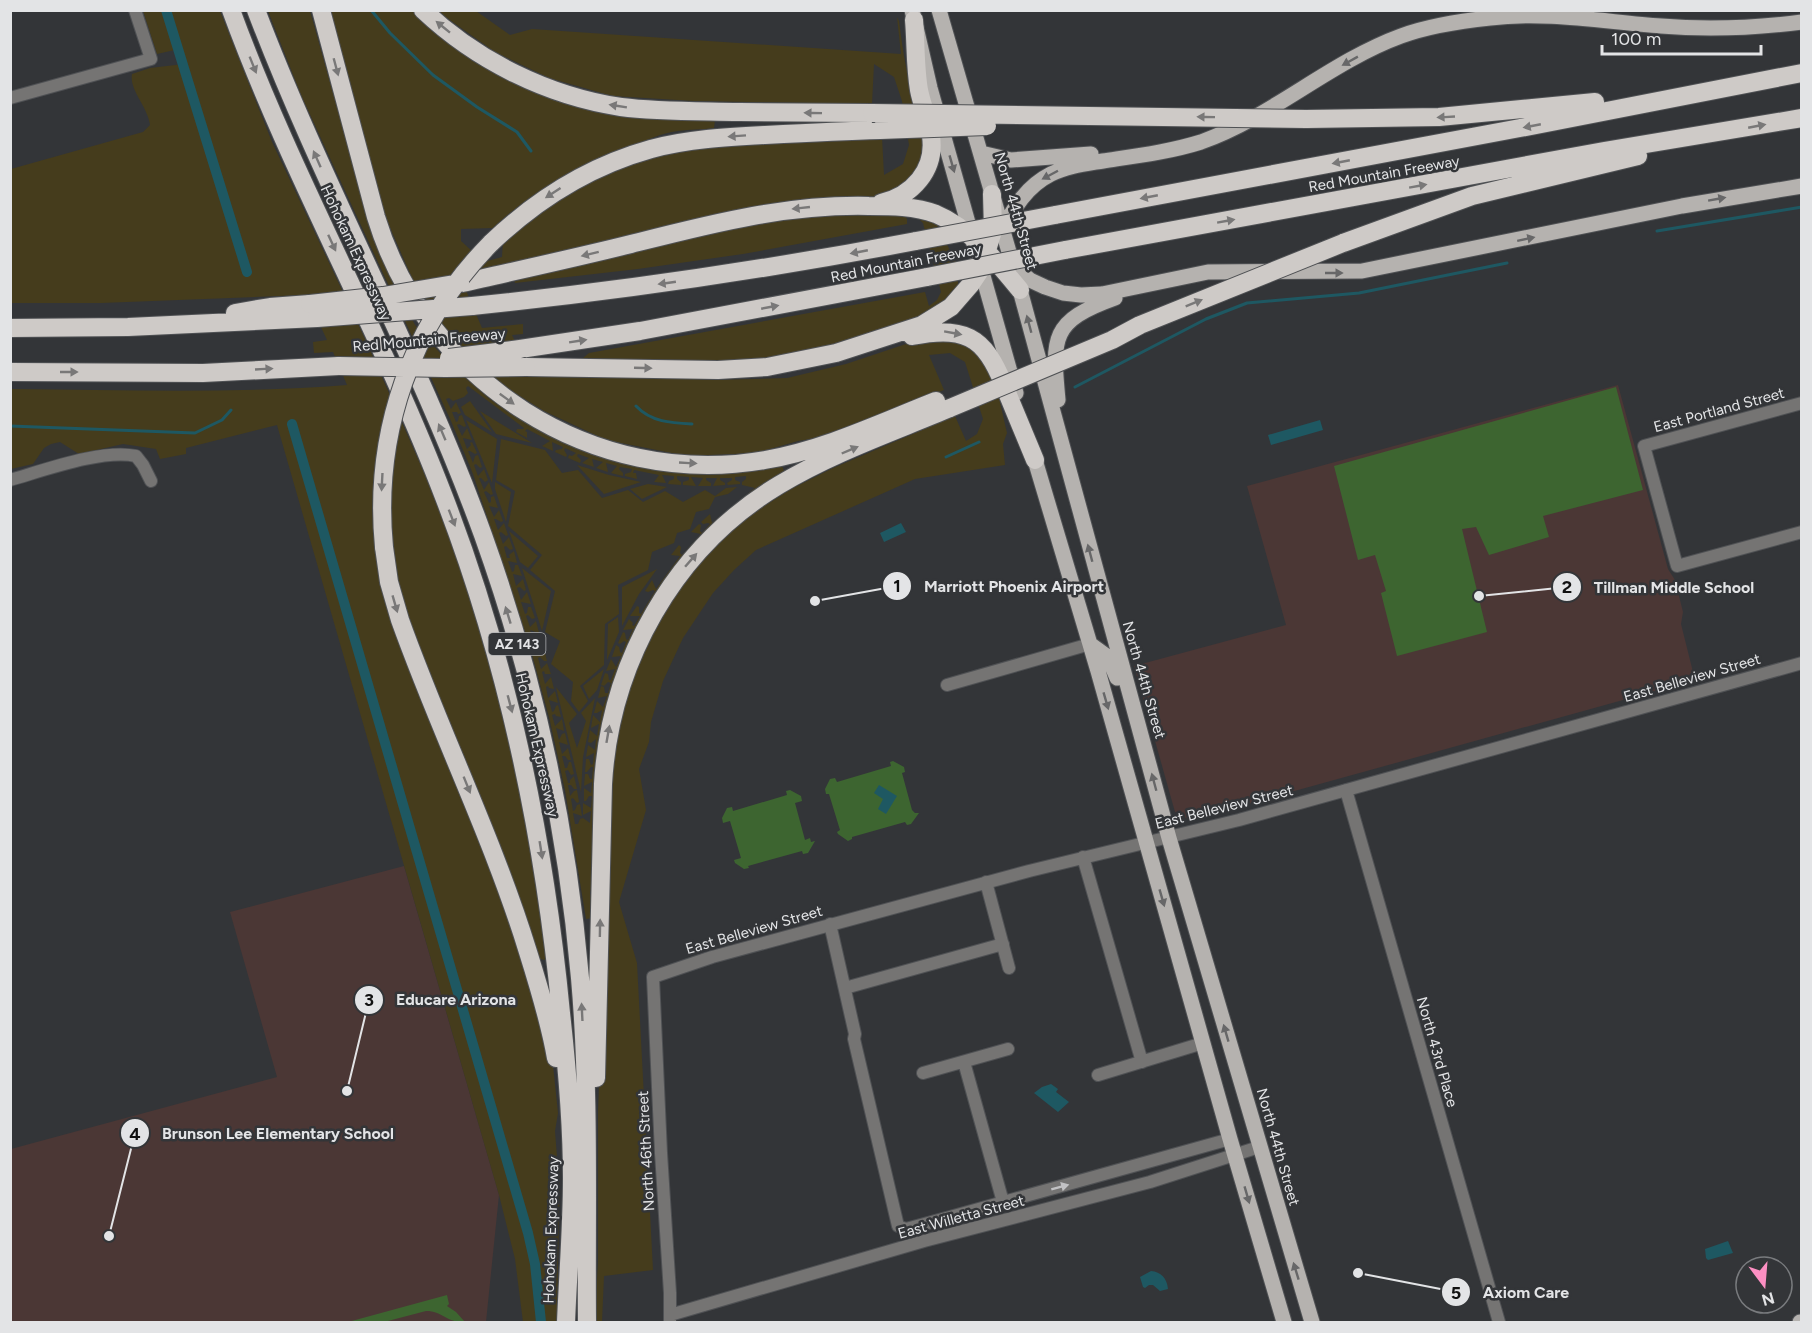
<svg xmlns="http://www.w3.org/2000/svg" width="1812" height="1333" font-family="Figtree,sans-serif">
<rect width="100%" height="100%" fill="#333538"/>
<!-- education -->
<path fill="#4b3735" d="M1618 385 1668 569 1675 580 1683 612 1681 624 1695 680 1190 820 1175 812 1134 666 1286 625 1247 486Z
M404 866 499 1195 486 1322H11V1149L277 1077 230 912Z"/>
<!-- green -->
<path fill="#3d6530" d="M1616 387 1643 490 1543 516 1549 537 1489 555 1476 527 1462 529 1487 632 1397 656 1381 593 1386 591 1375 555 1358 560 1334 466Z
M893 761 904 767 905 772 902 773 912 810 915 813H919L911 824 907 825 905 822 852 837V839L848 841 838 834 837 832 840 830 829 794H826L825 789 830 779 835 778 837 782 891 766 890 762Z
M790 790 801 796 802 801 795 803 805 840 810 838 811 842 815 841 808 853 803 854 802 851 748 866 749 868 744 869 735 863 734 860 741 858 730 821 723 823 722 818 727 808 732 807 733 811 787 795 786 791Z
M447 1295 449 1304 447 1306 456 1312 465 1322C446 1323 443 1311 426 1311L384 1322H348Z"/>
<!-- sand -->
<path fill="#453c1c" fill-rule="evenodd" d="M143 11H220L272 142 367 343 422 468 466 579 496 688 524 809 547 960 538 959 375 547 382 590 399 643 487 853 521 951 553 1065 558 1113 555 1131 557 1157 560 1159 557 1322H523L515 1259 499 1195 277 425 186 448V454L160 459 156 449 123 444 79 454 60 442 51 444 44 448 33 464 11 469V389C123 390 235 394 347 385L333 352 314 353 313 342 327 340 306 295 101 303H11V169L143 132 150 125C148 107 129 90 132 74L150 68 184 64 179 49 157 54Z
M268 11H310L372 232 385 266 415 325 449 363 490 399 551 436 636 466 722 473 782 466 785 473 739 504 615 682 595 868 590 893 594 912 593 918 586 919 565 790 550 721 530 647 473 474 451 421 301 95ZM468 386 524 428 523 429H517L516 432 527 438V432L525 431 527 429 550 441 542 446 553 451 552 442 563 447 562 449 556 450 555 452 566 457 567 455 564 450 565 448 576 453 572 456 569 455 568 458 580 463 581 460 577 456 578 454 589 458 582 463 594 467 592 459 603 462 596 468 608 472 606 463 617 466 611 473 623 476V473L619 469 620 467 632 469 631 472 625 474V476L637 479 636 473H633L634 470 659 475 654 482 666 483 662 475 674 476V479L669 481 668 484 681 485V482L677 479V476L689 477V480L683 482V485L696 486 691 477 703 478 698 486H711V483L706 480V478H717L713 486 725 485V483L720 480V478H732V480L727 483 728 485 740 484V482L735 480V477L746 476V479L742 482V485L755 488 712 523 710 514 701 522 703 524 708 523 710 524 702 533 700 531 701 525 699 524 691 532 701 534 682 555 680 553 681 547 679 545 671 555 680 556 656 589 652 580 645 591 648 592 653 590 655 591 641 614 639 613V607L637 606 630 616H640L634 626 632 625 633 623 629 619 623 630 633 629 628 640 626 639 625 633 623 632 618 643 620 644 624 641 626 642 622 653 620 652 619 647 616 645 612 657 621 656 616 667 611 659 606 671 615 669 611 680H609L608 674 605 673 601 685 604 686 608 682 611 683 608 693H605L604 687 601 686 598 698 607 696 603 707 597 701 594 713H597L602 710 600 722 593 715 591 728 599 724 597 736 590 730 588 742 591 743 596 739 595 750 588 745 586 757 594 753 593 764 591 765 589 759H586L585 772H587L591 767H593L592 779H590L588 774H585L584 786 592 782 591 793 584 788V801H586L589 796H592L591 808 583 803V815L591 811 590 823 583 818 580 819 578 824H575L573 813 582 816 580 804 577 805 575 810 573 811 571 799 573 798 577 803 579 802 577 790 574 791 570 796 568 785H571L574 789H577L574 776 570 780V783H568L565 771 568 770 571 775 574 774 571 762H569L567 768H565L562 756H565L568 760H571L568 748 562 754 559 742 568 745 565 733 562 734 559 740 556 728 564 731 562 719 555 726 552 715 555 714 556 716 561 717 558 705 556 706 554 711 552 712 549 700 558 703 555 691 548 698 546 687 548 686 549 688 554 689 551 677 545 684 542 672 544 671 545 674H551L547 663 541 669 538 658 540 657 544 661H547L544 649 537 655 534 644 543 646 540 635 534 641 530 630 539 633 536 621 530 627 526 616 528 615 532 619 535 618 531 607H528L527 613 525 614 521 602 531 604 527 592 521 600 517 588 520 587 524 591 526 590 523 579 516 586 513 574 522 576 518 565H515L514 571 512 572 508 561 517 563 514 551 509 555 510 558H507L504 547 506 546 510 550 513 549 509 537 503 544 499 533 501 532 506 536 508 535 504 523 498 530 494 519H496L501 522 503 521 499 510 494 517 489 506 498 508 494 496 491 497V502L489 503 484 492 486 491 491 495 493 494 489 482 484 490 479 478H481L485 482 488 480 484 469 478 476 474 465 476 464 480 468 482 467 478 455 475 456 473 463 468 451H470L475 454 477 453 472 442 470 443 471 445 467 449 463 438 472 440 467 428 462 436 457 425 459 424 464 427 466 426 462 415 459 416 458 421 456 422 452 412H457L458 414 461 413 456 402 451 409 446 399 449 398 453 401 464 397 468 393 466 388Z
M328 11H417L471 60 555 99 715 120 714 128C702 130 690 129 678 131 661 133 645 141 630 147 580 166 531 191 493 228L461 229V241L484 262 502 257 503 240 588 180 644 158 703 143 882 137 884 175 903 164 909 145 902 101 894 77 874 64 872 104 694 101 612 96 549 78 495 52 437 11H476L510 35 532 29 901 54 897 17 899 21C901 36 903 52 906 67 913 100 935 142 917 175 909 188 890 194 877 198L606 243 459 274 482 328 523 324V334L512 335 530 374 639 376 714 380 787 378 846 364 909 343 940 336 966 342 985 363 999 398 1007 433 1003 444 1005 465 915 479 756 550 734 570 713 593 683 638 663 681 651 722 649 742 639 769 646 810 619 902 637 963 653 1270 604 1276 602 1322H595L598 1261V1111L611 766 623 702 641 650 666 608 699 561 741 521 791 489 833 468 955 416 966 441 977 434 983 419 965 362 950 353 929 355 944 390 816 438 798 441 756 453 687 456 606 440 544 411 494 380 450 337 412 278 382 209Z
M903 214 907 219V224L743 254 638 269 515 283 514 279 792 215Z
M918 218H924L937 225 958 266V290C931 316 910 322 875 334 844 344 813 353 781 357 719 366 655 362 593 362L583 358 589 353 925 292 929 306 937 300 941 292 923 223Z
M470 401 492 432 465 415 461 407Z
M480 411 532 443 496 434Z
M466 420 497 439 492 483Z
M501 439 545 450 562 473 578 470 602 498 628 490 643 502 665 491 683 502 705 490 715 496 726 488 737 487 728 494 715 497 709 509 696 512 690 529 677 533 674 543 652 552 648 570 618 585 619 614 605 624 604 665 580 686 588 701 579 712 571 701 573 682 551 664 560 641 545 632 555 591 530 570 542 555 508 526 515 491 496 480Z
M577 465 609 475 641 482 604 494Z
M495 482 511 492 506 522 495 489Z
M648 484 667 487 642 499 630 489Z
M509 531 538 556 528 568 520 562Z
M522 568 551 591 542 631Z
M657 569 639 594 622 626V587Z
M618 617 619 632 607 660 608 624Z
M604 669 597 690 589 699 583 686Z
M556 687 577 714 569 723 577 748 586 721 581 713 595 698 583 757 581 792Z"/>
<!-- water -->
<path fill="#1e5862" d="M1320 420 1323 430 1271 445 1268 435Z
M901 523 906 532 884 542 880 533Z
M879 785 897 796 886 814 878 809 883 799 874 793Z
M1051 1084 1058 1089 1056 1092 1069 1102 1058 1112 1034 1093 1042 1087Z
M1728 1241 1733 1253 1708 1260 1706 1258 1705 1249Z
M1151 1271C1161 1272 1167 1278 1168 1289L1160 1291 1153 1285H1149L1145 1288 1143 1287 1140 1277Z"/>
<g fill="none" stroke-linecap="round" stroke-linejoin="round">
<!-- stream -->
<path stroke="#1e5862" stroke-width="3" d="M371 10 390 33 433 75 477 107 517 132 531 151
M1657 231 1802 207
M1075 387 1206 319 1247 303 1359 293 1507 263
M636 406C651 422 671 423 692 424
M10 426 195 433 222 420 231 410
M946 457 979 442"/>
<!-- canal -->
<path stroke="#1e5862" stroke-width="10" d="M166 10 247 272
M292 424 528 1233 535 1264 541 1322"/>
<!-- street casing -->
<g stroke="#4f5154" stroke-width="14">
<path id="street" d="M10 98 151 59 135 10
M1802 403 1644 446 1677 566 1802 532
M10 480C45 470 102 449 136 456L143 465 151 481
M947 685 1090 644
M1346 790 1499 1322
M1083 857 1142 1062
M986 882 1009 968
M830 924 855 1034 854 1039 898 1226 906 1229 950 1217 1230 1139
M845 988 1003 944
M964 1062 1003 1202
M923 1073 1008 1049
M1098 1075 1203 1043
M670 1315 924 1241 1150 1182 1259 1147
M670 1322V1293L661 1153 653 977 712 957 1029 871 1239 820 1802 663"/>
</g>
<!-- primary casing -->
<g stroke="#4f5154" stroke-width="17">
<path id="primary" d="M912 10 930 88 1016 393
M939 10 1020 290 1169 838 1312 1322
M981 153 1011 160 1091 154
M1002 232C1013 208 1027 186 1051 174 1067 166 1085 164 1103 161 1136 156 1169 152 1201 142 1272 117 1330 62 1401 36 1428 26 1461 21 1490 18 1546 11 1605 22 1661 26 1708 30 1755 28 1802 22
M1012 265 1030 280 1045 287 1063 293 1081 295 1102 294 1208 272 1362 271 1682 206 1802 186
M1058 400C1052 337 1051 321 1115 298
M1032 450 1098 671 1230 1139 1284 1322
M1090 644 1108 657 1117 678
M1800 1322H1802"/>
</g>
<!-- highway casing -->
<g stroke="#4f5154" stroke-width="20">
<path id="highway" d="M231 10C292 177 381 332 444 497 508 663 544 836 561 1013 567 1067 572 1123 572 1178 572 1226 568 1274 566 1322
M256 10C324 189 418 356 483 535 534 677 567 828 580 978 590 1092 586 1208 587 1322
M321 10 376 217C426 381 593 490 765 460 824 450 880 423 936 401
M423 10C477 61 548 96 621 107 660 112 700 111 739 112 784 112 828 113 872 113
M1306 119 1439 117 1595 102
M881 203C912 196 936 170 931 136 929 120 922 106 919 90 915 67 916 43 914 20
M1055 215 1520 128 1802 73
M491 243C537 199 590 166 651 149 688 139 727 137 765 135 803 133 841 131 880 130
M1343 243 1472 196 1638 156
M1065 250 1604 151 1802 118
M462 283C519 270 575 258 631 244 710 224 786 204 869 206 891 206 915 206 936 214 970 228 997 262 1020 290
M472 306C622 291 769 269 916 241
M235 313 270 307 310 304
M10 328 128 327 317 318
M912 336C973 324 987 342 1008 395 1017 417 1026 438 1035 460
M520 349 640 331 927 277
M526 367 718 370 767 367 836 353 922 325 951 307 971 284 981 269 993 231 992 194
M10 372 203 373 339 366
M384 547 389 582 400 620C440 732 493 838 528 952 539 987 550 1023 556 1058
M596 1078 603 784C610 663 674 548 779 485 832 453 893 432 950 408"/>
</g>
<!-- street -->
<use href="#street" stroke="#757473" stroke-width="12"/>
<!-- primary -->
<use href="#primary" stroke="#b5b2af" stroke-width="15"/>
<!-- highway -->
<use href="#highway" stroke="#cecac7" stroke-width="18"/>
<!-- highway-bridge casing -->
<g stroke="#4f5154" stroke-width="20" stroke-linecap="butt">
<path id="highway-bridge" d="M872 113 1306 119
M880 130 987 126
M916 241 1055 215
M927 277 1065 250
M310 304 383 296 460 283
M317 318 472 306
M449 358 520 349
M339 366 445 368 526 367
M950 408 1112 340 1140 325 1343 243
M384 547C373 433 411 324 491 243"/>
</g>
<!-- highway-bridge -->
<use href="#highway-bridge" stroke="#cecac7" stroke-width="18"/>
</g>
<!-- one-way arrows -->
<defs><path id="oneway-solid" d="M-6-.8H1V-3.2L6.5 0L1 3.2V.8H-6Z" transform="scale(1.5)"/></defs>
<g fill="#797878">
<use href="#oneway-solid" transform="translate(443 27) rotate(-141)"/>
<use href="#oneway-solid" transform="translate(253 65) rotate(68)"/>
<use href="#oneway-solid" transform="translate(336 67) rotate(75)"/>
<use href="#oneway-solid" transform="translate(618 106) rotate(-171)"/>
<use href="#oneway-solid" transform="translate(813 113) rotate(-179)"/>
<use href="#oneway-solid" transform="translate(1206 117) rotate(-179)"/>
<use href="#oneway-solid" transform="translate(1446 117) rotate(177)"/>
<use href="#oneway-solid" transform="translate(1532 126) rotate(169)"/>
<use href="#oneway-solid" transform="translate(1757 126) rotate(-11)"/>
<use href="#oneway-solid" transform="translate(737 136) rotate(176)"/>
<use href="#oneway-solid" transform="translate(317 159) rotate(-114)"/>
<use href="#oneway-solid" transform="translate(1341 162) rotate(169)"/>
<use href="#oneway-solid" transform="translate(1418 186) rotate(-10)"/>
<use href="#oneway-solid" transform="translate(553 193) rotate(147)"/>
<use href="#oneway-solid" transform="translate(1149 197) rotate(169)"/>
<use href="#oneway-solid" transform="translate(801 208) rotate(174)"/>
<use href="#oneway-solid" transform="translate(1226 221) rotate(-10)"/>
<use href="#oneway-solid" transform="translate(332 243) rotate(65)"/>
<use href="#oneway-solid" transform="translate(859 252) rotate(169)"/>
<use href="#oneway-solid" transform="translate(590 254) rotate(166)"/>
<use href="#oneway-solid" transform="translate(667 283) rotate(172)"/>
<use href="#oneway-solid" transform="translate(1194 303) rotate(-22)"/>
<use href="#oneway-solid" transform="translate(770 307) rotate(-11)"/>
<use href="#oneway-solid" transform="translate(953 333) rotate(10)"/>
<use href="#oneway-solid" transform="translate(578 341) rotate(-9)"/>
<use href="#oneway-solid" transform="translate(643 368) rotate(2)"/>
<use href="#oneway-solid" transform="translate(264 369) rotate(-3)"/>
<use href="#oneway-solid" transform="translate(69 372)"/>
<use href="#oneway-solid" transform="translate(507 399) rotate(36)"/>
<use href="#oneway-solid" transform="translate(442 432) rotate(-113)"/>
<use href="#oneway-solid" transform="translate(850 450) rotate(-23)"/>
<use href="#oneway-solid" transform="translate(688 463) rotate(3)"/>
<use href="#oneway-solid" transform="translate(382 482) rotate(93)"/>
<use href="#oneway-solid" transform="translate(452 518) rotate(69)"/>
<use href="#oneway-solid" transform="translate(691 560) rotate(-49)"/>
<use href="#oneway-solid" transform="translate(395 604) rotate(74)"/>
<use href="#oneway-solid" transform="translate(508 615) rotate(-107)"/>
<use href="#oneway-solid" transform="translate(510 704) rotate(75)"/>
<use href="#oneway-solid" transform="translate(608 734) rotate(-80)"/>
<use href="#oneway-solid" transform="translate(467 785) rotate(68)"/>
<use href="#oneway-solid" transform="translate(541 850) rotate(81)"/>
<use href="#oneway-solid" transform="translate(600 928) rotate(-89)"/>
<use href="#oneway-solid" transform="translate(582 1012) rotate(-93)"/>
</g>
<g fill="#676768">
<use href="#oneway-solid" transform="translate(1350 61) rotate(151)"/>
<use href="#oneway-solid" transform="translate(952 164) rotate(74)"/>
<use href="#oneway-solid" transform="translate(1050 175) rotate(152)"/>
<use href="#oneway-solid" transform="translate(1717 199) rotate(-10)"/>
<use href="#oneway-solid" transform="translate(1526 239) rotate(-12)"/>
<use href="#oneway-solid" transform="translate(1334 273)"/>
<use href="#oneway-solid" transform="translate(1029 324) rotate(-105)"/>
<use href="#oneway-solid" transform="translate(1090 553) rotate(-105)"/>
<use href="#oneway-solid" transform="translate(1106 701) rotate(74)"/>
<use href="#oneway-solid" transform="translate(1154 782) rotate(-105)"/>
<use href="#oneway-solid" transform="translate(1162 898) rotate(74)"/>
<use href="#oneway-solid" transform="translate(1226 1033) rotate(-106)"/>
<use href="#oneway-solid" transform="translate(1247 1195) rotate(74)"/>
<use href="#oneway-solid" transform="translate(1296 1271) rotate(-107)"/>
</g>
<use fill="#c2c2c4" href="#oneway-solid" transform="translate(1060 1187) rotate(-15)"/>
<g text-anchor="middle" stroke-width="5" stroke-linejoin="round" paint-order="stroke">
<!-- shield labels -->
<rect fill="#333538" stroke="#aeb0b2" stroke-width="1.5" x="488.5" y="633" width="57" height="22" rx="4.5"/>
<g font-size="14" font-weight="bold" fill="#e3e4e6">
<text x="517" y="649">AZ 143</text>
</g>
<!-- street labels -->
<g font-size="15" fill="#e3e4e6" stroke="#333538">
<text transform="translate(1384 174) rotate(-10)" y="5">Red Mountain Freeway</text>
<text transform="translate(1016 211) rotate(74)" y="5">North 44th Street</text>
<text transform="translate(356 253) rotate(65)" y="5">Hohokam Expressway</text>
<text transform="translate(906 263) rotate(-11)" y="5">Red Mountain Freeway</text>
<text transform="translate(429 340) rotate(-5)" y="5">Red Mountain Freeway</text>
<text transform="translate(1719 410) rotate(-15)" y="5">East Portland Street</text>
<text transform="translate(1692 678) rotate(-16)" y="5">East Belleview Street</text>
<text transform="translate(1144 680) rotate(74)" y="5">North 44th Street</text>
<text transform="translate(537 745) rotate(77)" y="5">Hohokam Expressway</text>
<text transform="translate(1224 807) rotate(-14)" y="5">East Belleview Street</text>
<text transform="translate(754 930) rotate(-16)" y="5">East Belleview Street</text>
<text transform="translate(1437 1052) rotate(74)" y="5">North 43rd Place</text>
<text transform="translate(1278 1147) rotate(74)" y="5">North 44th Street</text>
<text transform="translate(646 1151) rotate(-93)" y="5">North 46th Street</text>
<text transform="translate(961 1217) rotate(-15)" y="5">East Willetta Street</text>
<text transform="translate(551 1230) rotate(-88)" y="5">Hohokam Expressway</text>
</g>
</g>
<!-- callouts -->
<path fill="none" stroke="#e3e4e6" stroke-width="2" d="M815 601L897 586M1479 596L1567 587M347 1091L369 1000M109 1236L135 1133M1358 1273L1456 1292"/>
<g fill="#e3e4e6" stroke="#333538" stroke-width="2">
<circle cx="815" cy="601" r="6"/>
<circle cx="1479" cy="596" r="6"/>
<circle cx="347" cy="1091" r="6"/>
<circle cx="109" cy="1236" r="6"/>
<circle cx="1358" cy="1273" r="6"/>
<circle cx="897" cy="586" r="15"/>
<circle cx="1567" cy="587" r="15"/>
<circle cx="369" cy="1000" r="15"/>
<circle cx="135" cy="1133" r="15"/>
<circle cx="1456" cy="1292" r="15"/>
</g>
<g font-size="18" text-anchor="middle" font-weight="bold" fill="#111">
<text x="897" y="592">1</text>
<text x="1567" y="593">2</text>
<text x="369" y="1006">3</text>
<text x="135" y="1140">4</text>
<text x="1456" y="1299">5</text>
</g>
<g font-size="16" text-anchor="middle" font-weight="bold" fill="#e3e4e6" stroke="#333538" stroke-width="5" stroke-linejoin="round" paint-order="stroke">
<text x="1014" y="592">Marriott Phoenix Airport</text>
<text x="1674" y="593">Tillman Middle School</text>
<text x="456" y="1005">Educare Arizona</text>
<text x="278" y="1139">Brunson Lee Elementary School</text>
<text x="1526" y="1298">Axiom Care</text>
</g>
<!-- border -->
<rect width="1812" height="1333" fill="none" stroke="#e3e4e6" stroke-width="24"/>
<!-- north arrow -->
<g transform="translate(1764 1285) rotate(164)"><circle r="28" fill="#333538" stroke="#797b7e" stroke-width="1.5"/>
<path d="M0-4.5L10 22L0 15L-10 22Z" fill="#fc8fc2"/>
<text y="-9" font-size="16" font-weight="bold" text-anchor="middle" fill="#e3e4e6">N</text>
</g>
<!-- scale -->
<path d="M1602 45v9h159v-9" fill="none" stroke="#e3e4e6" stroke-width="3"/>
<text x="1611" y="45" font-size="18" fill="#e3e4e6" stroke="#333538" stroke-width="4.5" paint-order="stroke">100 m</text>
</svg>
